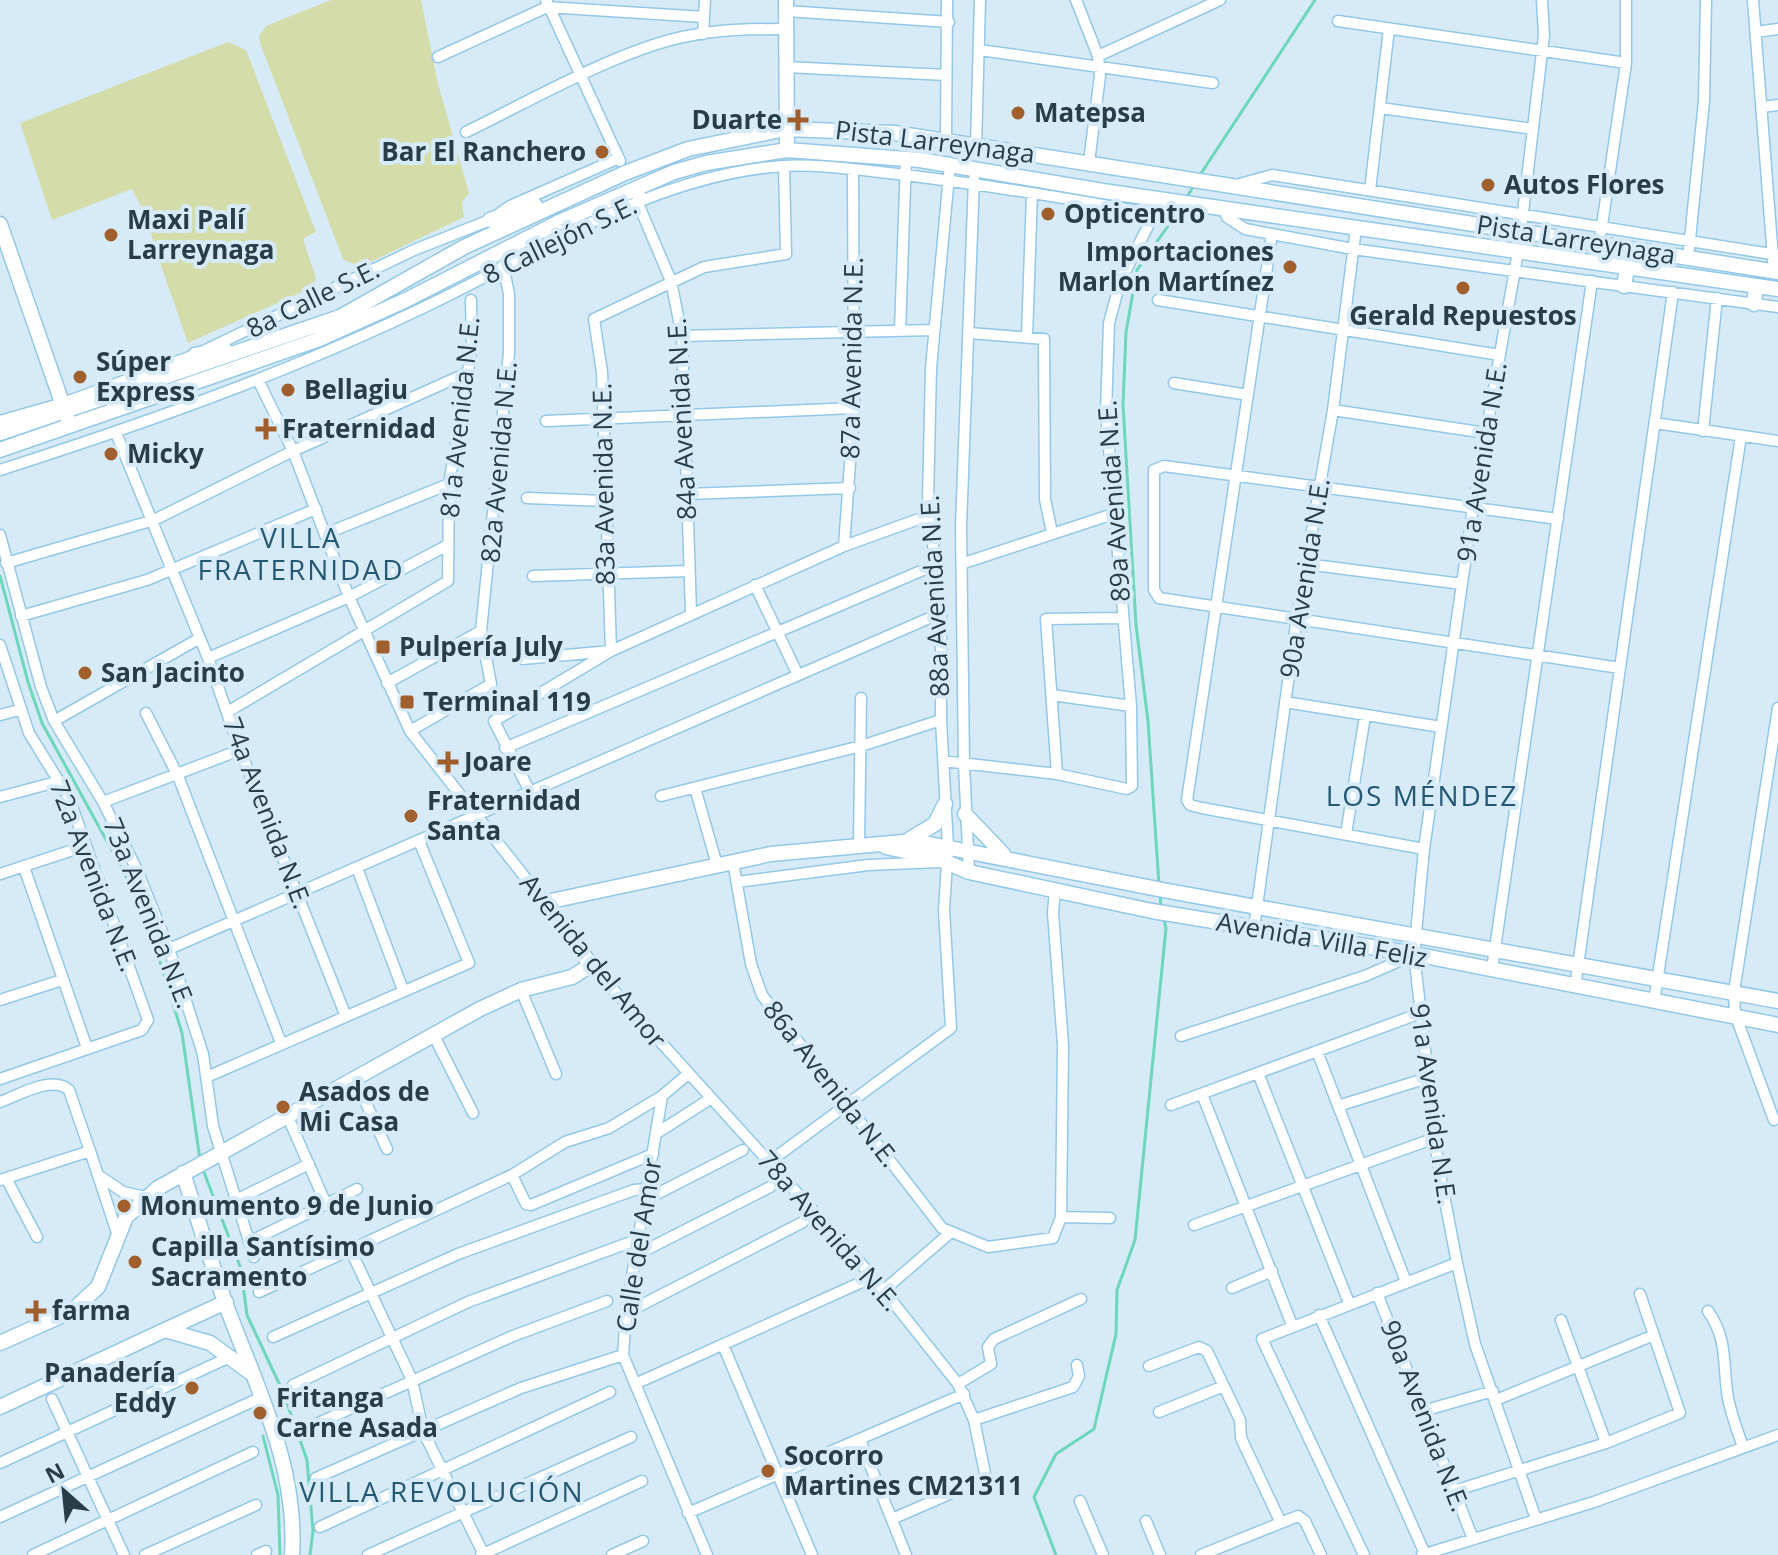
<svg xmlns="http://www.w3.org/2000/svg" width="1778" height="1555" font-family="'Open Sans',sans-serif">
<rect width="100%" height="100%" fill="#d6ebf7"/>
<!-- green -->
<path fill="#d4dca9" d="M331 0H421L438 84 469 193 462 202 464 217 360 267 343 259 260 43 259 36 266 26Z
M228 42 246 50 316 232 303 239 316 278 311 288 188 343 157 254 161 251 159 246 154 245 148 220 132 189 52 220 20 123Z"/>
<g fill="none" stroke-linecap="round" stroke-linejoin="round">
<!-- stream -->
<path stroke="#6dd6bb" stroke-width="3" d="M1200 175 1315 0
M1186 199 1194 185
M0 576 28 682 42 723 143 907 182 1033 200 1160
M1159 885 1148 721 1136 625 1123 405 1126 332 1137 270 1180 209
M1160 893 1161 909
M202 1167 241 1269 247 1315 283 1392 307 1460 313 1531 310 1555
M263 1436 278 1495 280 1555
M1056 1555 1034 1497 1056 1454 1094 1429 1116 1334 1117 1290 1135 1240 1166 928 1163 916"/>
<!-- street casing -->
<g stroke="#93c8e7" stroke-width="13">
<path id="street" d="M546 0 620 161
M1076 0 1098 56 1100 76 1089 162
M1753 0 1774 271
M786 11 949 22
M1338 21 1626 63
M1756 32 1778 29
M703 34 705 0
M980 50 1213 83
M1098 56 1220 0
M438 57 547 7 704 17
M786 67 946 75
M1762 107 1778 105
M1380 108 1533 129
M466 132C530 101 625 46 693 35 724 29 754 29 785 29
M946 141 947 0
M976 146 980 0
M784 166 786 254 704 267 594 319 602 372 611 651 844 546 930 515
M1236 185 1272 175 1778 255
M1370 190 1389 29
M640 195 637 201 671 281 682 336 691 613
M1223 208 1227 217 1245 229 1353 249 1778 307
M1522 221 1544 35 1542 0
M1601 232 1626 63V0
M1272 234 1187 800 1190 805 1202 808 1424 849
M1689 249 1704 101 1706 0
M1518 252 1473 507 1424 849 1414 954 1438 1164 1457 1263 1475 1344 1536 1519
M1158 300 1500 355
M900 331 906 159
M970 333 1044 339 1045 499 1052 533
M682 336 934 330
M1027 336 1032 193
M258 380 293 451 349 597 410 731 546 904
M1174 383 1248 395
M1333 410 1486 433
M0 421 63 403 195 355 414 250 490 220 510 206 619 158
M546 421 854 408
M1655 423 1778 441
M1703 431 1717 298
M116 433 208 658 240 750 345 1014
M0 470C159 419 318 362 467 286 569 234 666 175 782 166 820 164 859 170 897 174 979 184 1061 197 1142 212L1148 226 1120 282 1109 323 1106 413 1131 706 1132 786 1127 789 1057 774 943 761
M686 494 850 488
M527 498 605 501
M1558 519 1164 466 1154 470V590L1159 598 1620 668
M325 534 449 484
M0 535 41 687 54 721 103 802 136 868 169 949 203 1054 213 1126 254 1257
M844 546 854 408 853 170
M6 563 154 520 293 451 467 373
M964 563 1113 514
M1306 564 1462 584
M533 576 689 571
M755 585 798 675
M21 616 147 580 316 509
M0 645 29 733 69 798 148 1020 142 1030 0 1079
M208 658 349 597 448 545
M522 659 611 651 494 721 530 792
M387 683 481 631
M1052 695 1131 706
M1285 702 1441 727
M229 711 448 581 449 484 472 347 471 300
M146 713 178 776 281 1043
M0 715 19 710
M54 721 200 638
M410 731 491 684 481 631 509 353V294L503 265
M505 748 935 565
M1057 774 1046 619 1122 618
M695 788 717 865
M661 796 861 746 941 720
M0 797 60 781
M103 802 240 750
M1346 834 1365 716
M859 844 861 698
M733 862 751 964 762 995 942 1228 988 1247 1053 1238 1061 1217 1063 1045 1053 913 1055 890
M24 867 87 1048
M357 868 403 990
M969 872 964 764 961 526 974 179
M0 874 85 846
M737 882 868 865 939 862
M1254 928 1297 617 1333 410 1356 228
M169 949 941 613
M591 965 873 1277 958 1384 974 1420 986 1478 892 1519
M1492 969 1592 281
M1575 987 1673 292
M521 990 556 1074
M0 1000 62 980
M1654 1002 1741 436
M433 1034 473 1113
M1181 1036 1365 976 1413 955
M1317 1051 1406 1282
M1258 1073 1349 1303
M688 1074 662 1096 626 1313 623 1355 707 1555
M209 1076 469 963 419 841
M354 1077 387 1149
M1202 1094 1292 1325
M0 1102C19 1095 52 1075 69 1090L90 1151
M1171 1105 1418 1014
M1338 1106 1427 1078
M287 1115 326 1204
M1774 1120 1735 1014 1734 992 1778 708
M657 1133 710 1099
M769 1162 951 1028 944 910 948 847 941 720V613L928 501 931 368 950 165
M512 1175 526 1204 531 1205 653 1154
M101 1177 123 1192 145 1197
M6 1178 37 1237
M0 1180 90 1151 117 1233
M236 1200 309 1164
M645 1200 743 1150
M1061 1217 1110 1218
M1194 1225 1435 1138
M249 1242 357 1189
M350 1249 412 1380 423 1431 484 1555
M636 1255 770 1187
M1232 1288 1272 1271
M884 1290 950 1233
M259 1292 512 1175 565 1142 609 1128 662 1096
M1377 1293 1473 1539
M1708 1311C1727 1338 1723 1361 1727 1391 1729 1410 1737 1429 1743 1447
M626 1313 803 1222
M1319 1315 1425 1554
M1561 1320 1606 1443
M273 1337 458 1254 634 1190 647 1189
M723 1345 812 1555
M1149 1366 1199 1347 1207 1351 1240 1420 1241 1438 1280 1521
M635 1384 873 1277
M958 1384 991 1364 988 1347 994 1339 1081 1299
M293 1385 468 1302 639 1239
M52 1399 124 1555
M1496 1400 1654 1335
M1423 1411 1493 1391
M1159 1412 1224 1386
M974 1420 1073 1387 1079 1376 1077 1365
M305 1429 513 1336 607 1301
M860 1440 906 1555
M0 1463 232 1356
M316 1478 521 1388 623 1355
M1454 1491 1606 1443 1680 1413 1640 1294
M1080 1501 1103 1555
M688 1513 964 1394
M0 1517 262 1397
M1146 1521 1160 1555
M320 1527 610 1392
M33 1555 253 1452
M145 1555 256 1505
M257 1555 266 1551
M368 1555 631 1437
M481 1555 642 1481
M612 1555 643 1541
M1201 1555 1298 1516 1305 1521 1321 1555
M1364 1555 1262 1339 1457 1263
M1422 1555 1594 1502 1778 1435"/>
</g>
<!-- secondary casing -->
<g stroke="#93c8e7" stroke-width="17">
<path id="secondary" d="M786 0 787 150
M490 220 535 205
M0 224 68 420
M1624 286 1627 268
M1754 304 1756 286
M195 355 225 350
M0 433 340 317 464 247 625 173 688 149 785 129 895 133 1778 272
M0 450 317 340 406 300 557 223 674 172 706 163 787 150 920 160 1103 191 1778 289
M965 814 1004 855
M910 839 935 824 945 804
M886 847 937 858 969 872 1152 911 1414 954 1778 1025
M183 1173C197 1216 210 1259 225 1302 255 1385 298 1464 292 1555
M165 1330 226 1302
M0 1343 72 1311 98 1287 126 1217 158 1188 480 1009 521 990 572 977 591 965 546 904 551 901 771 854 914 841 1168 891 1778 1001
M0 1407 165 1330 210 1343 251 1373"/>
</g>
<!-- street -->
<use href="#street" stroke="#fff" stroke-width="10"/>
<!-- secondary -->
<use href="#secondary" stroke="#fff" stroke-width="14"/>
</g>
<!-- markers -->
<g fill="#a15f2d" stroke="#d6ebf7" stroke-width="3">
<circle cx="1018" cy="113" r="8"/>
<path d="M794 108h8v8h8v8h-8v8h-8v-8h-8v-8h8z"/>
<circle cx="602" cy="152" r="8"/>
<circle cx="1488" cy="185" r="8"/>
<circle cx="1048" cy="214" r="8"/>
<circle cx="111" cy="235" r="8"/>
<circle cx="1290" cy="267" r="8"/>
<circle cx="1463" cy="288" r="8"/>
<circle cx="80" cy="377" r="8"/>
<circle cx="288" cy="390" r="8"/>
<path d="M262 417h8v8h8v8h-8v8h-8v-8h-8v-8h8z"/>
<circle cx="111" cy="454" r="8"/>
<rect x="375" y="639" width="16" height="16" rx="4"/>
<circle cx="85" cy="673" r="8"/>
<rect x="399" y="694" width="16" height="16" rx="4"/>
<path d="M444 750h8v8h8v8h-8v8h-8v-8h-8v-8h8z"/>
<circle cx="411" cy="816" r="8"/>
<circle cx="283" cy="1107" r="8"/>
<circle cx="124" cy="1206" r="8"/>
<circle cx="135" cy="1262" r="8"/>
<path d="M32 1299h8v8h8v8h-8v8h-8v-8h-8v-8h8z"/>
<circle cx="192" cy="1388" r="8"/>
<circle cx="260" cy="1413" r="8"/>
<circle cx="768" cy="1471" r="8"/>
</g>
<g text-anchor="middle" stroke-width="8" stroke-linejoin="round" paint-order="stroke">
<!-- poi labels -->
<g font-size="26" font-weight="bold" fill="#273d49" stroke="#d6ebf7" text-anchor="start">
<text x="1034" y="122">Matepsa</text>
<text x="782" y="129" text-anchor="end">Duarte</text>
<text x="586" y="161" text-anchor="end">Bar El Ranchero</text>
<text x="1504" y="194">Autos Flores</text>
<text x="1064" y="223">Opticentro</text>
<text x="127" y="229">Maxi Palí<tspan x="127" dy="30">Larreynaga</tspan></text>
<text x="1274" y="261" text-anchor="end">Importaciones<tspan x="1274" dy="30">Marlon Martínez</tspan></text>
<text x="1463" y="325" text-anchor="middle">Gerald Repuestos</text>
<text x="96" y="371">Súper<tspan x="96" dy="30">Express</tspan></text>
<text x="304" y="399">Bellagiu</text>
<text x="282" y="438">Fraternidad</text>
<text x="127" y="463">Micky</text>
<text x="399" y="656">Pulpería July</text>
<text x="101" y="682">San Jacinto</text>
<text x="423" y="711">Terminal 119</text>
<text x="464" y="771">Joare</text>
<text x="427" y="810">Fraternidad<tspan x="427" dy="30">Santa</tspan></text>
<text x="299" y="1101">Asados de<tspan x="299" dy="30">Mi Casa</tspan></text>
<text x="140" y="1215">Monumento 9 de Junio</text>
<text x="151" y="1256">Capilla Santísimo<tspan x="151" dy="30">Sacramento</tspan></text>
<text x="52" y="1320">farma</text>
<text x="176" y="1382" text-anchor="end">Panadería<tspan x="176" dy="30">Eddy</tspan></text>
<text x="276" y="1407">Fritanga<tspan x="276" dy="30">Carne Asada</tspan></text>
<text x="784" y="1465">Socorro<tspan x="784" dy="30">Martines CM21311</tspan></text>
</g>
<!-- street labels -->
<g font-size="26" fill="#273d49" stroke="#d6ebf7">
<text transform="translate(935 142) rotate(7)" y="9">Pista Larreynaga</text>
<text transform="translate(560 240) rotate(-26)" y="9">8 Callejón S.E.</text>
<text transform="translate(1576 240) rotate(9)" y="9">Pista Larreynaga</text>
<text transform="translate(313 299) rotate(-26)" y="9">8a Calle S.E.</text>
<text transform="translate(852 358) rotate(-89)" y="9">87a Avenida N.E.</text>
<text transform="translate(460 417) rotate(-84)" y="9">81a Avenida N.E.</text>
<text transform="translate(682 419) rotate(-93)" y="9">84a Avenida N.E.</text>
<text transform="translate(499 462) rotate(-85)" y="9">82a Avenida N.E.</text>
<text transform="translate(1482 462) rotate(-81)" y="9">91a Avenida N.E.</text>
<text transform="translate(604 484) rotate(-91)" y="9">83a Avenida N.E.</text>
<text transform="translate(1114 501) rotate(-94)" y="9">89a Avenida N.E.</text>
<text transform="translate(1305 578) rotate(-81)" y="9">90a Avenida N.E.</text>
<text transform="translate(935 596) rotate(-93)" y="9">88a Avenida N.E.</text>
<text transform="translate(267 813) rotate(69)" y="9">74a Avenida N.E.</text>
<text transform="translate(94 876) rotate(69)" y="9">72a Avenida N.E.</text>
<text transform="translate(149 913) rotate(68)" y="9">73a Avenida N.E.</text>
<text transform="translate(1322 940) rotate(10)" y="9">Avenida Villa Feliz</text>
<text transform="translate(593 961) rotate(51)" y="9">Avenida del Amor</text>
<text transform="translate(831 1084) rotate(52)" y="9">86a Avenida N.E.</text>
<text transform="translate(1433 1104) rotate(82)" y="9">91a Avenida N.E.</text>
<text transform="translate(829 1231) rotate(49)" y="9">78a Avenida N.E.</text>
<text transform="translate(639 1245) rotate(-81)" y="9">Calle del Amor</text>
<text transform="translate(1425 1416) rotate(69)" y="9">90a Avenida N.E.</text>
</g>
<!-- neighbourhood labels -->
<g font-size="28" letter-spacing="2" fill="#255873" stroke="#d6ebf7">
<text x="301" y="548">VILLA<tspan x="301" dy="32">FRATERNIDAD</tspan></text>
<text x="1422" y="806">LOS MÉNDEZ</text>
<text x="442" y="1502">VILLA REVOLUCIÓN</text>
</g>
</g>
<!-- north arrow -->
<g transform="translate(64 1491) rotate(333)" stroke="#d6ebf7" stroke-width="6" paint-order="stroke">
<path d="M0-6L14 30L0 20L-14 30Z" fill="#273d49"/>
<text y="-12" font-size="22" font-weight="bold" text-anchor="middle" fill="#273d49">N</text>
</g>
</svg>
